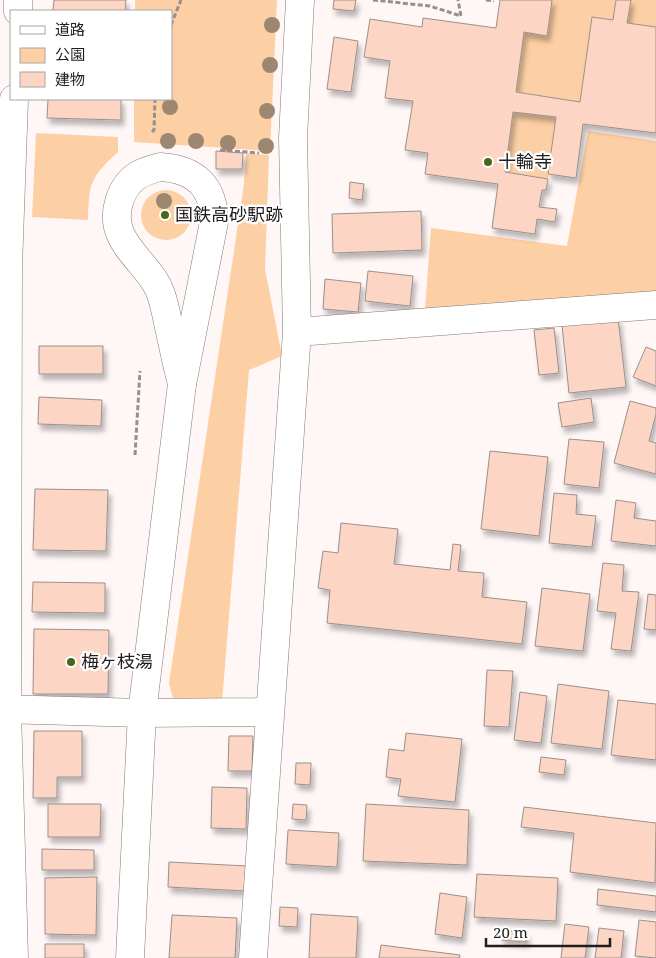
<svg xmlns="http://www.w3.org/2000/svg" width="656" height="958" font-family="'Noto Serif','Noto Sans JP',serif">
<defs>
<filter id="shadow"><feDropShadow dx="3" dy="5.5" stdDeviation="2.5" flood-color="#0004"/></filter>
</defs>
<rect width="100%" height="100%" fill="#fff6f6"/>
<!-- green -->
<path fill="#fdcfa4" d="M135 0H277L270 151 134 142V99H171V11H135Z
M552 0H616L613 20 592 17 580 102 516 92 524 32 547 35Z
M631 0H656V27L627 23Z
M513 112 556 117 548 179 505 172Z
M588 131 656 141V293L425 310 431 228 567 246Z
M36 133 118 137V152C90 178 89 183 88 220L32 217Z
M246 153 269 155 265 269 282 356 249 370 222 702H174L169 683 244 184Z
M141 215a25 25 0 1 1 50 0a25 25 0 1 1-50 0Z"/>
<!-- building -->
<path fill="#fdd5c4" stroke="#9b908b" filter="url(#shadow)" d="M54 0H126L125 11H53Z
M334 0H356L354 11 333 9Z
M500 0H552L547 36 524 32 516 92 580 102 592 17 613 20 616 0H631L627 23 656 27V133L583 124 576 178 548 174 556 117 513 112 505 172 548 179 546 190H542L539 207 557 209 555 222 537 219 535 234 492 228 498 184 425 174 428 153 405 150 413 101 385 98 390 61 364 57 370 19 422 27 423 18 496 28Z
M334 37 358 41 351 92 327 89Z
M48 99H121V120L47 118Z
M216 151 243 153 242 169H216Z
M350 182 364 184 362 200 349 198Z
M421 211 422 250 333 253 332 214Z
M368 271 413 276 410 306 365 301Z
M325 279 361 283 358 312 323 309Z
M618 318 626 387 569 393 562 325Z
M554 328 559 373 539 375 534 330Z
M39 346H103V374H39Z
M646 347 656 351V386L633 377Z
M39 397 102 400 101 426 38 424Z
M591 398 594 422 562 427 558 403Z
M630 401 656 408V414L649 441 656 443V474L614 463Z
M569 439 604 442 599 488 564 484Z
M490 451 548 457 539 536 481 529Z
M35 489 108 490 106 551 33 550Z
M554 493 577 495 576 514 596 516 592 547 549 543Z
M616 500 636 503 634 518 656 521V546L611 541Z
M341 523 398 529 394 564 450 570 453 544 461 545 458 571 484 573 482 597 527 602 522 644 327 623 330 590 318 588 323 551 338 553Z
M603 563 624 565 622 591 639 592 631 651 611 649 616 613 597 611Z
M33 582 105 583V613L32 612Z
M542 588 590 594 583 651 535 646Z
M648 594 656 595V630L644 629Z
M34 629 109 630 108 694H33Z
M487 670 513 671 509 727 484 726Z
M558 684 609 691 602 749 551 743Z
M520 692 547 696 541 743 514 740Z
M618 700 656 704V760L611 755Z
M34 731H82V777H57V798H33Z
M406 733 462 739 455 802 398 796 401 779 386 777 389 749 404 751Z
M229 736H253L252 771H228Z
M541 757 566 760 564 775 539 772Z
M296 763H311L310 785 295 784Z
M212 787 247 788 246 829 211 828Z
M48 804H101L100 837H48Z
M293 804 307 805 306 820 292 819Z
M366 804 469 810 467 865 363 861Z
M524 807 656 823 655 883 570 872 574 833 521 827Z
M288 830 339 833 337 867 286 864Z
M42 849 94 850V870H42Z
M169 862 247 866 246 891 168 887Z
M477 874 558 878 556 921 474 917Z
M97 877 96 935 45 934V878Z
M598 889 656 896V912L597 905Z
M440 893 467 897 462 938 435 934Z
M280 907 298 908 297 927 279 926Z
M311 914 358 917 356 958H309Z
M172 915 237 918 235 958H169Z
M639 920 656 922V958L635 956Z
M565 924 589 927 585 958H561Z
M599 928 624 931 621 958H595Z
M502 930 527 933 526 942 501 940Z
M45 944H84V958H45Z
M381 945 460 955 459 958H379Z"/>
<g fill="none" stroke-linecap="round" stroke-linejoin="round">
<!-- street casing -->
<g stroke="#837877" stroke-width="29">
<path id="street" d="M160 167C195 169 214 186 214 222L182 384C177 365 173 346 169 327 166 314 164 299 158 287 148 267 128 253 120 233 112 213 120 187 138 175 145 171 153 169 160 167Z
M297 332 656 305
M0 709 142 713 270 712
M253 958 297 332 293 138 300 0"/>
</g>
<!-- secondary casing -->
<g stroke="#837877" stroke-width="29">
<path id="secondary" d="M18 11V0
M14 99 8 267 7 710 14 958
M130 958 142 713 182 384"/>
</g>
<!-- path -->
<path stroke="#958f8e" stroke-width="3" stroke-dasharray="5 2.5" stroke-linecap="butt" d="M373 0 430 6 461 16 458 0
M486 0 494 1
M171 25 181 0
M152 132 154 130 155 99
M220 150 259 153
M135 455 140 371"/>
<!-- street -->
<use href="#street" stroke="#fff" stroke-width="28"/>
<!-- secondary -->
<use href="#secondary" stroke="#fff" stroke-width="28"/>
</g>
<!-- trees -->
<g fill="#9d8771">
<circle cx="272" cy="25" r="8"/>
<circle cx="270" cy="65" r="8"/>
<circle cx="170" cy="107" r="8"/>
<circle cx="267" cy="111" r="8"/>
<circle cx="168" cy="141" r="8"/>
<circle cx="196" cy="141" r="8"/>
<circle cx="228" cy="143" r="8"/>
<circle cx="266" cy="146" r="8"/>
<circle cx="164" cy="201" r="8"/>
</g>
<!-- markers -->
<g fill="#47671c" stroke="#fff" stroke-width="2">
<circle cx="488" cy="162" r="5"/>
<circle cx="165" cy="215" r="5"/>
<circle cx="71" cy="662" r="5"/>
</g>
<g text-anchor="middle" stroke-width="4.5" stroke-linejoin="round" paint-order="stroke">
<!-- poi labels -->
<g font-size="18" fill="#211d1c" stroke="#fff" text-anchor="start">
<text x="498" y="168">十輪寺</text>
<text x="175" y="221">国鉄高砂駅跡</text>
<text x="81" y="668">梅ヶ枝湯</text>
</g>
</g>
<!-- legend -->
<rect x="10" y="10" width="162" height="90" fill="#ffffff" stroke="#a6a5a4"/>
<rect x="20" y="26" width="25" height="8" fill="#ffffff" stroke="#a6a5a4"/>
<text x="55" y="35" font-size="15" fill="#211d1c">道路</text>
<rect x="20" y="48" width="25" height="15" fill="#fdcfa4" stroke="#a6a5a4"/>
<text x="55" y="60" font-size="15" fill="#211d1c">公園</text>
<rect x="20" y="72" width="25" height="15" fill="#fdd5c4" stroke="#a6a5a4"/>
<text x="55" y="85" font-size="15" fill="#211d1c">建物</text>
<!-- scale -->
<path d="M486 938v8h124v-8" fill="none" stroke="#211d1c" stroke-width="2.5"/>
<text x="493" y="938" font-size="15" fill="#211d1c" stroke="#ffffff" stroke-width="4" paint-order="stroke">20 m</text>
</svg>
